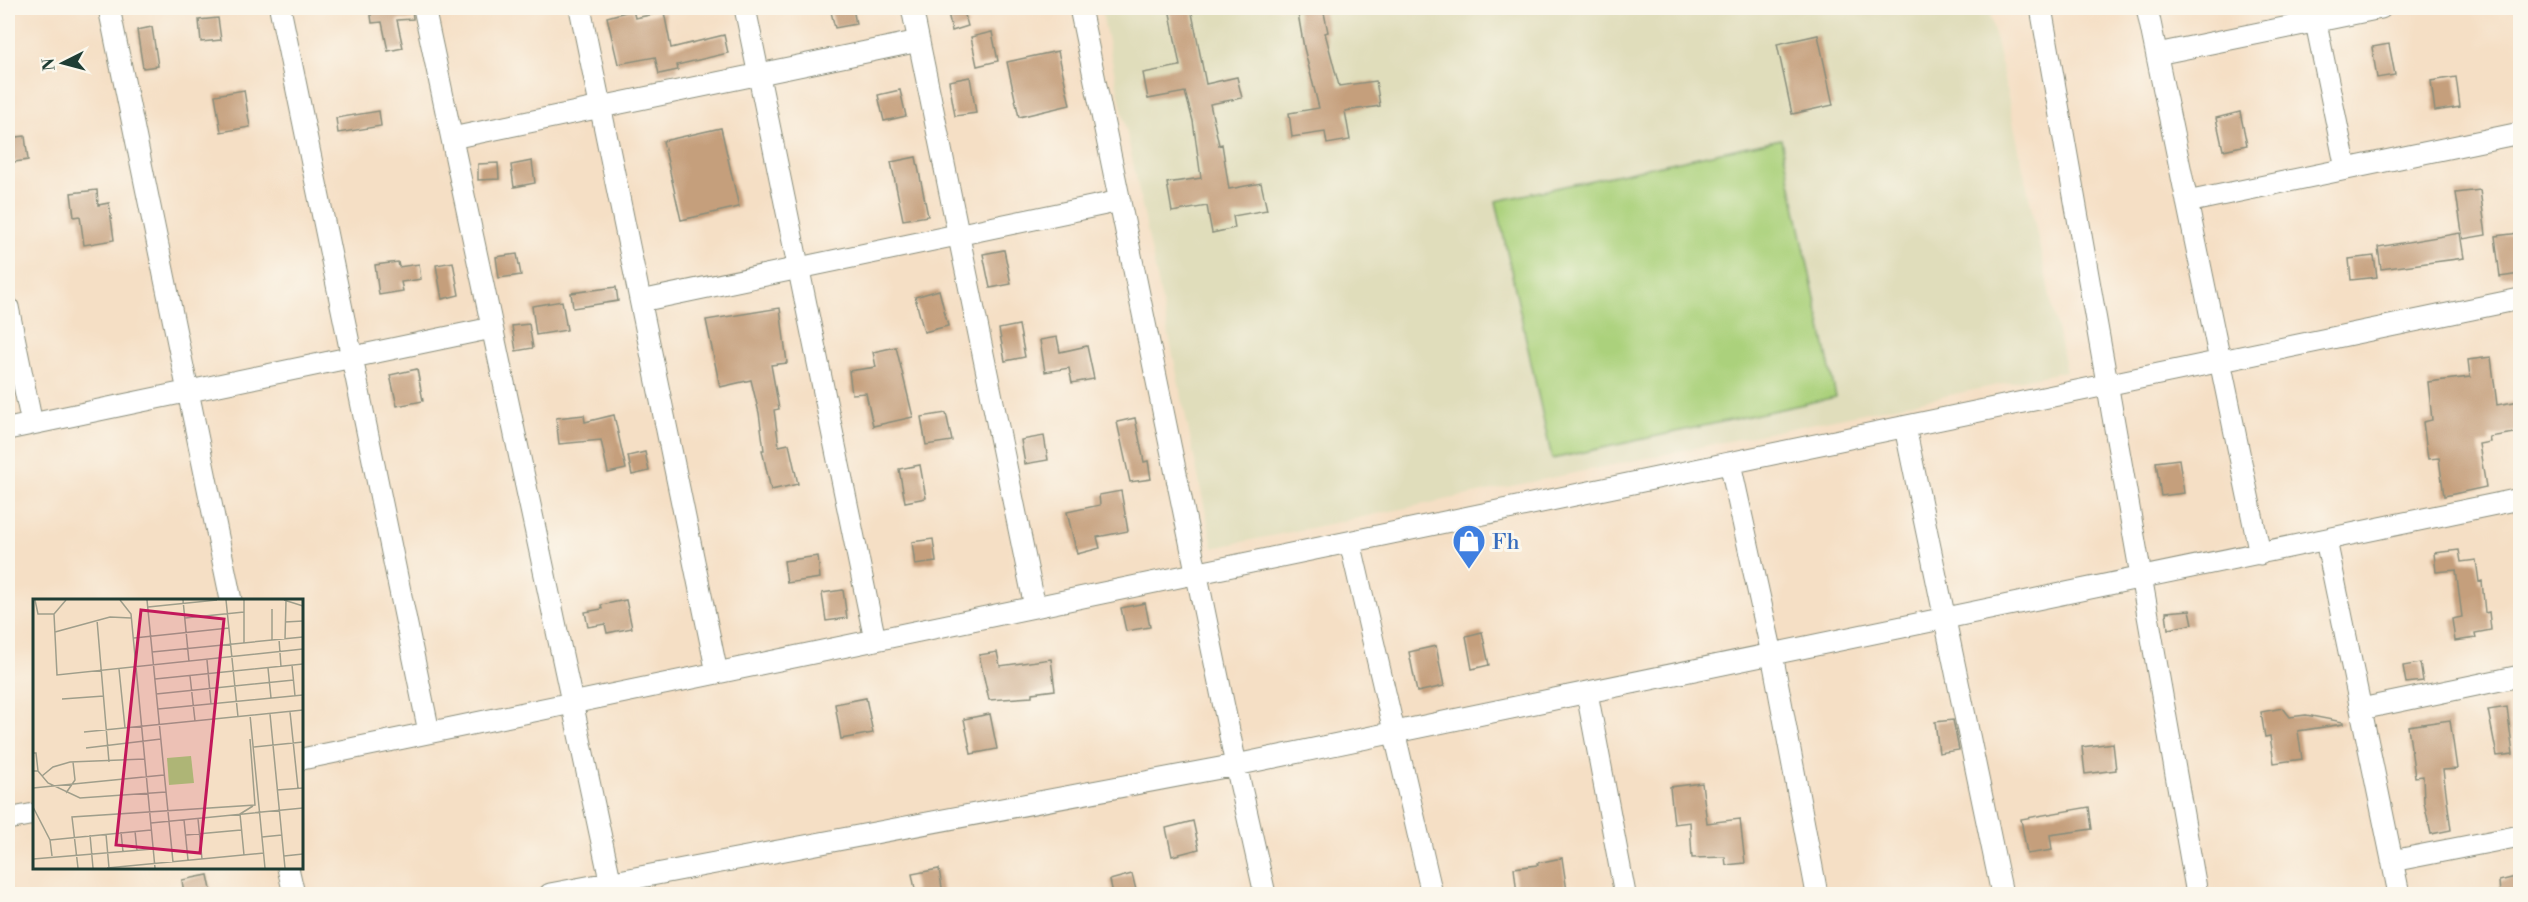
<svg xmlns="http://www.w3.org/2000/svg" width="2528" height="902" font-family="'Libre Bodoni',serif">
<rect width="100%" height="100%" fill="#fbf7ec"/>
<filter id="ink" filterUnits="userSpaceOnUse"><feTurbulence type="fractalNoise" baseFrequency=".0167" numOctaves="2"/><feDisplacementMap in="SourceGraphic" scale="12" xChannelSelector="R" yChannelSelector="G"/><feConvolveMatrix kernelMatrix="1 2 1 2 8 2 1 2 1" color-interpolation-filters="sRGB"/></filter>
<filter id="wash" filterUnits="userSpaceOnUse"><feTurbulence type="fractalNoise" baseFrequency=".008" numOctaves="4" result="noise"/><feDisplacementMap in="SourceGraphic" scale="24" xChannelSelector="R" yChannelSelector="G"/><feGaussianBlur stdDeviation="1.35" result="paint"/><feColorMatrix in="noise" values="0 0 0 0 0 0 0 0 0 0 0 0 0 0 0 0 0 1.4 0 .05"/><feComposite in="paint" operator="in"/></filter>
<g filter="url(#wash)">
<rect width="100%" height="100%" fill="#f5dfc5"/>
<!-- built -->
<path fill="#e0ddbb" d="M1101 8H1989L2066 371 1213 548Z"/>
<!-- green -->
<path fill="#abd17b" stroke="#658758" stroke-width="1.5" d="M1781 139 1836 397 1552 459 1496 201Z"/>
<g id="blocks">
<!-- building -->
<path fill="#c59f7c" d="M370 8H412L413 19 397 20 403 48 388 51 382 22 372 23Z
M830 8H853L856 24 835 28Z
M947 8H963L968 26 952 31Z
M1169 8H1191L1206 84 1237 77 1242 98 1210 104 1219 145 1222 144 1229 189 1261 183 1267 210 1233 216 1235 228 1212 233 1207 206 1172 212 1167 183 1201 178 1193 121 1185 92 1148 99 1143 73 1180 66Z
M1297 8H1323L1328 32 1325 33 1339 86 1376 81 1380 106 1345 111 1350 140 1327 144 1325 132 1292 137 1289 113 1319 108 1304 48Z
M633 10 635 18 664 12 671 48 724 35 728 53 677 65 678 70 659 74 655 57 618 64 607 17Z
M218 18 221 40 201 42 199 20Z
M152 27 158 66 143 68 137 30Z
M992 32 998 61 977 66 971 37Z
M1818 35 1833 105 1792 114 1777 44Z
M2389 44 2395 75 2377 78 2372 47Z
M1058 51 1070 105 1019 117 1007 62Z
M970 77 976 113 955 116 949 81Z
M2456 77 2460 107 2435 111 2431 81Z
M244 90 250 127 221 132 215 95Z
M900 90 906 116 884 121 878 95Z
M379 111 381 126 338 133 336 118Z
M2240 112 2247 145 2223 150 2216 118Z
M721 128 739 207 681 220 663 141Z
M25 136 28 160 8 163V138Z
M916 157 928 216 903 220 891 162Z
M532 161 535 183 514 187 511 165Z
M498 163 499 179 478 180V164Z
M97 190 98 205 109 203 114 240 84 245 80 216 74 217 71 193Z
M2480 190 2486 235 2463 239 2456 193Z
M2460 233 2464 258 2381 269 2378 247Z
M2520 233V274L2500 277 2495 236Z
M1004 250 1011 284 990 288 983 254Z
M517 254 521 275 499 278 496 257Z
M2374 256 2377 277 2351 280 2349 259Z
M398 262 399 267 419 264 421 279 401 282 403 291 379 295 375 265Z
M453 262 459 295 442 299 436 265Z
M616 287 618 301 573 308 571 293Z
M939 290 948 326 924 332 915 297Z
M562 301 567 330 536 335 532 306Z
M780 308 787 363 771 365 779 409 774 410 779 446 789 444 798 484 771 490 762 450H764L759 413 751 380 720 387 706 320Z
M529 324 533 348 516 351 512 326Z
M1019 325 1025 357 1005 361 999 329Z
M1057 337 1060 352 1087 346 1094 379 1072 383 1069 368 1045 372 1040 340Z
M896 347 913 417 873 426 866 393 852 394 849 371 876 367 873 352Z
M2491 357 2497 405 2520 401V432L2489 437 2490 442 2479 444 2486 487 2444 496 2439 458 2428 459 2423 422 2432 420 2428 382 2470 377 2468 360Z
M417 369 423 401 397 406 390 375Z
M946 413 952 441 926 445 921 417Z
M584 415 585 422 614 415 626 469 608 473 601 440 559 444 556 418Z
M1135 418 1144 462 1148 461 1151 479 1130 482 1117 422Z
M1044 436 1048 460 1025 464 1021 440Z
M645 452 649 471 632 475 628 456Z
M2179 459 2184 493 2161 496 2156 462Z
M920 465 926 498 905 502 899 469Z
M1121 491 1128 531 1097 537 1100 548 1077 554 1067 512 1100 505 1099 495Z
M933 539 936 562 915 565 912 542Z
M2459 550 2461 562 2476 560 2479 582 2482 581 2485 613 2489 612 2491 630 2475 633 2476 638 2455 641 2452 619 2462 617 2456 570 2436 572 2434 553Z
M818 556 820 578 787 583 784 561Z
M843 590 847 618 826 621 822 593Z
M626 600 632 628 607 633 605 624 588 627 585 612 602 609 601 605Z
M1145 603 1150 627 1126 631 1121 608Z
M2190 610 2193 624 2168 629 2166 612Z
M1482 632 1489 665 1472 669 1466 636Z
M1436 646 1444 686 1417 692 1409 652Z
M997 652 1000 666 1051 659 1055 690 1032 693V697L989 700 979 655Z
M2420 663 2423 681 2406 683 2403 666Z
M866 698 873 733 841 739 835 704Z
M2507 707 2513 754 2497 756 2488 710Z
M2283 708 2290 717 2306 715 2343 722V724L2298 731 2302 759 2274 763 2270 736 2265 737 2261 712Z
M990 714 997 749 971 754 964 719Z
M1953 720 1959 750 1939 753 1935 722Z
M2450 720 2457 769 2443 770 2451 830 2431 834 2424 802 2423 776 2415 777 2408 726Z
M2113 743 2116 770 2085 774 2082 747Z
M1702 783 1707 823 1740 819 1745 863 1726 865 1725 857 1692 858 1690 822 1674 824 1670 787Z
M2089 807 2092 829 2050 835 2052 850 2027 854 2021 819Z
M1193 821 1199 849 1172 856 1166 828Z
M1562 858 1567 891 1547 894H1517L1514 868 1538 865 1537 863Z
M939 869 943 894H916L912 874Z
M1132 874 1137 894H1113L1110 880Z
M208 875 212 894H184L182 880Z
M2520 876V894H2500L2499 881Z"/>
</g>
</g>
<g filter="url(#ink)">
<use href="#blocks" fill-opacity="0" stroke="#8a8e7c" stroke-width="1.5"/>
<g fill="none" stroke-linecap="round" stroke-linejoin="round">
<!-- street casing -->
<g stroke="#8a8e7c" stroke-width="23">
<path id="street" d="M109 8 231 600
M280 8 429 732
M424 8 613 894
M580 8 717 673
M745 8 875 640
M912 8 1035 607
M1080 8 1236 765 1265 894
M2041 8 2197 894
M2147 8 2260 554
M2313 8 2346 169
M2157 54 2381 8
M452 138 919 41
M2187 202 2520 133
M641 301 1120 201
M8 307 32 424
M1905 427 2002 894
M8 429 492 328
M1730 463 1772 654 1817 894
M2326 540 2399 894
M1350 542 1432 894
M1587 693 1625 894
M2361 709 2520 676
M302 759 2520 299
M8 819 34 814
M2392 861 2520 836
M288 868 294 894
M550 894 1236 765 2520 499"/>
</g>
<!-- street -->
<use href="#street" stroke="#fff" stroke-width="21"/>
</g>
</g>
<!-- icons -->
<defs>
<g id="shop-pin" transform="scale(1.725)"><path d="M0 17L-7.5 6A9.5 9.5 0 1 1 7.5 6Z" fill="#3f7fe0" stroke="#fbf7ec"/><path d="M-5-2.5h2.3a2.7 3.5 0 0 1 5.4 0H5L5.5 6h-11ZM-1.5-2.5h3a1.5 2.3 0 0 0-3 0Z" fill="#fff"/></g>
</defs>
<g fill-rule="evenodd">
<use href="#shop-pin" x="1469" y="541"/>
</g>
<g text-anchor="middle" stroke-width="6" stroke-linejoin="round" paint-order="stroke">
<!-- shop labels -->
<g font-size="22" fill="#366cbe" stroke="#fbf7ec" text-anchor="start">
<text x="1492" y="549">Fh</text>
</g>
</g>
<!-- overview -->
<g transform="translate(33 599)">
<rect width="270" height="270" fill="#f5dfc5"/>
<path d="M158 157 161 184 136 186 134 159Z" fill="#abd17b"/>
<path fill="none" stroke="#9f9e8b" stroke-width="1.5" d="M2 1 5 15H21M33 1 21 15 24 76 270 50M87 1 98 15 122 269M114 1 140 263M150 1 156 63M193 1 205 118M251 1 270 7M115 8 184 1M239 10V41M152 19 211 13M64 21 76 163M252 23 270 22M22 33 77 18 98 19M101 39 196 29M246 40 248 68M252 40 253 2M211 44V1M119 53 270 38M174 61 178 105M259 66 262 97M235 69 238 99M86 70 92 129M157 77 162 122M122 80 270 65M123 95 261 81M29 100 71 97M125 110 270 96M257 113 265 189M237 115 252 269M217 116 232 269M51 133 270 111M220 148 270 143M53 149 128 140M0 154H3L5 172M0 172H5L15 184 47 199 133 193M9 177 20 168 37 163 112 160M0 189 131 176M244 191 270 189M33 194 42 181 40 163M0 208 17 241 19 257M165 220 169 260M151 221 155 261M118 224 270 209M102 232 104 252M88 233 90 253M73 235 76 269M57 236 60 269M153 236 208 231M229 238 249 236M17 241 118 231M211 256 207 215 220 207M251 257 270 255M0 260 120 250M45 269 39 218 222 206 217 140M74 269 231 254"/>
<path fill="#c2185b" fill-opacity="0.15" stroke="#c2185b" stroke-width="3" d="M108 11 191 20 167 254 83 246Z"/>
<rect width="270" height="270" fill="none" stroke="#1f3d34" stroke-width="3"/>
</g>
<!-- margin -->
<rect width="2528" height="902" fill="none" stroke="#fbf7ec" stroke-width="30"/>
<!-- north arrow -->
<g transform="translate(63 63) rotate(264)" stroke="#fbf7ec" stroke-width="4.5" paint-order="stroke">
<path d="M0-4.5L10 22L0 15L-10 22Z" fill="#1f3d34"/>
<text y="-9" font-size="16" font-weight="bold" text-anchor="middle" fill="#1f3d34">N</text>
</g>
</svg>
